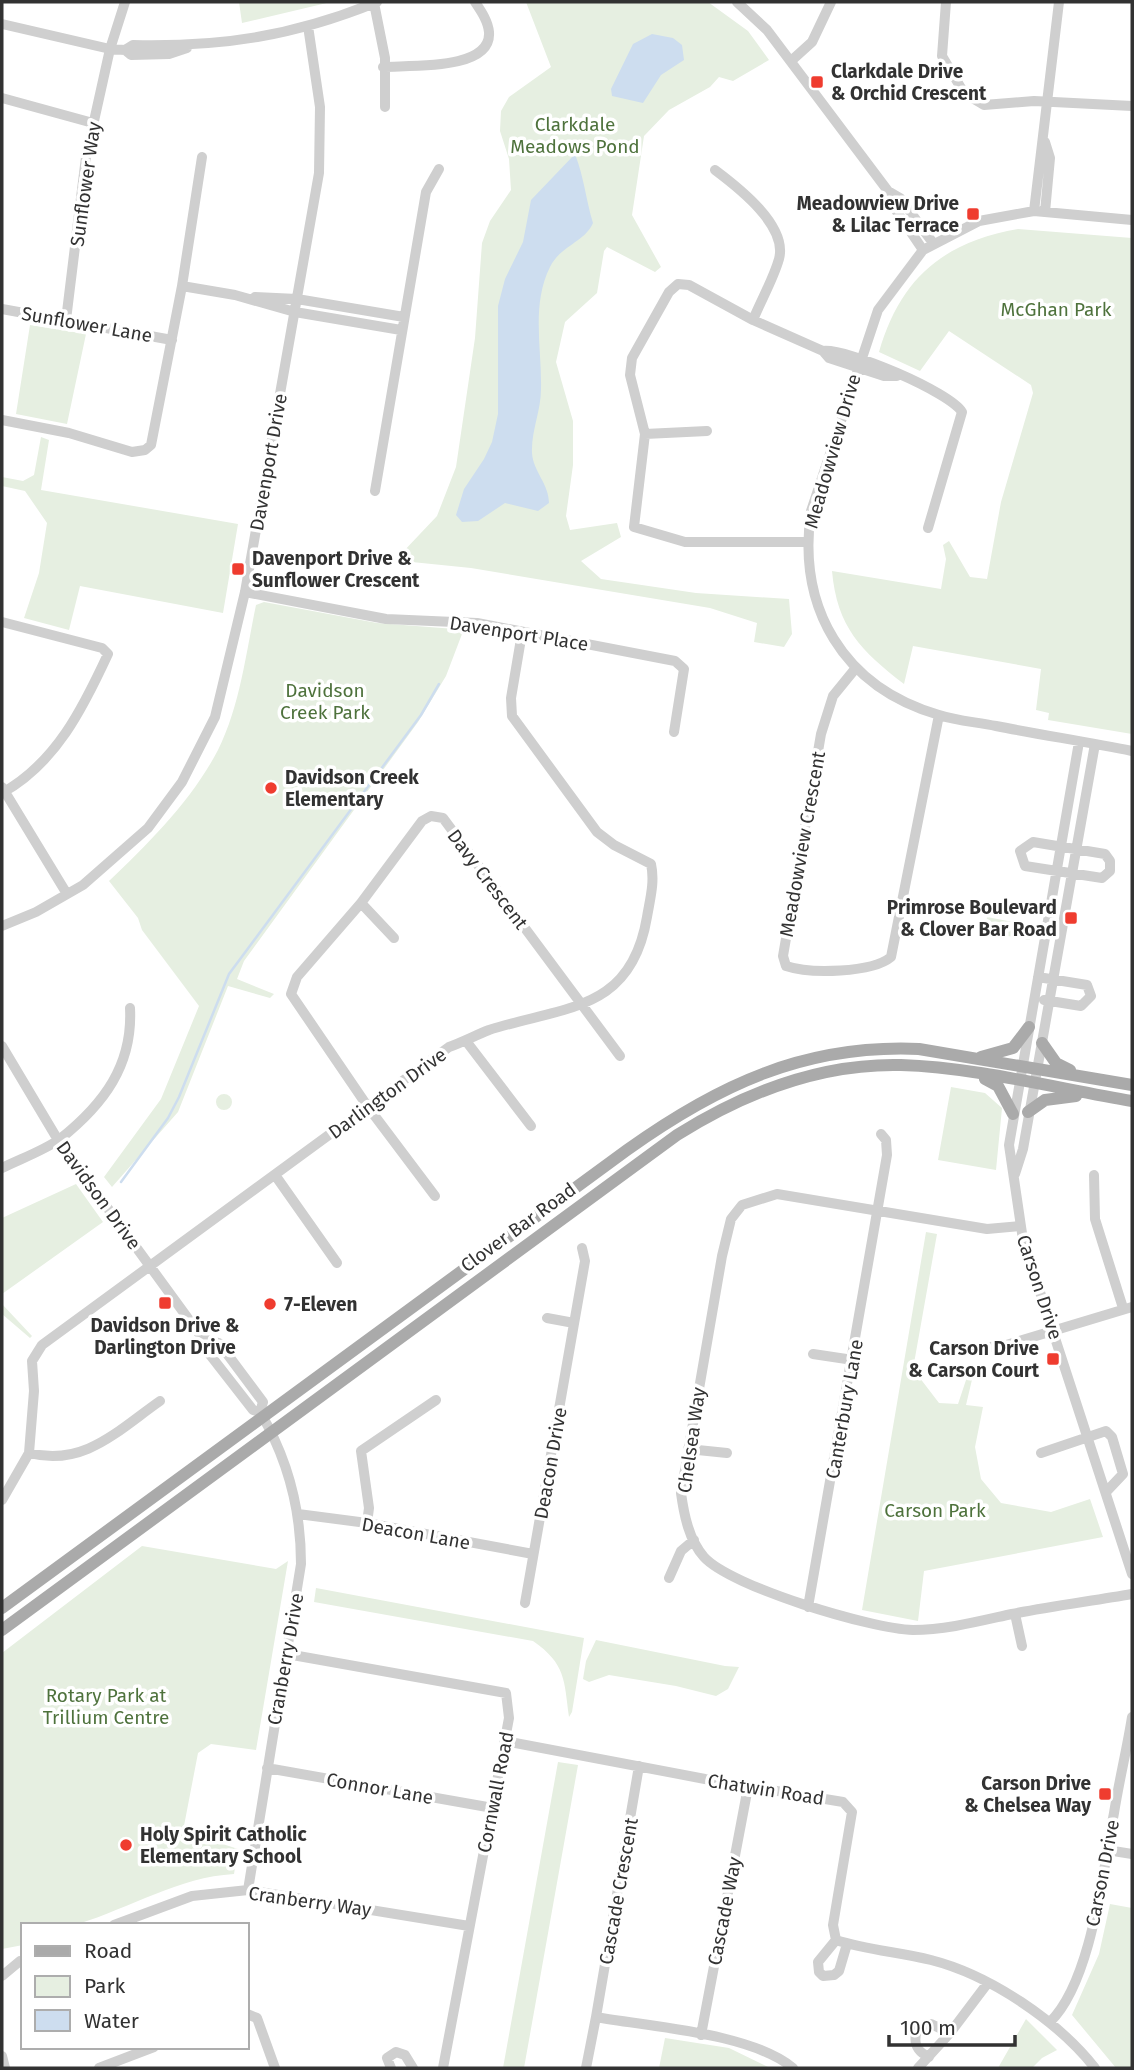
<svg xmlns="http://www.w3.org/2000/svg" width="1134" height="2070" font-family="'Fira Sans',sans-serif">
<rect width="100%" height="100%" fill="#fff"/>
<!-- green -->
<path fill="#e6efe1" d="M239 2H331L242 23Z
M526 2H708L748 31 769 60 733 81 719 77 710 87 669 110 644 136 632 215 661 267 655 272 607 247 604 251 597 293 565 322 556 362 573 421V465L566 516 570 530 617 523 621 537 581 561 601 579 696 593 789 599 792 634 784 647 754 642 757 623 710 608 471 568 402 561 401 554 437 516 456 467 475 338 482 243 490 221 511 190 509 159 500 131 501 111 509 97 551 67Z
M1018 229 1132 238V734L1048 720 1049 713 1036 710 1041 669 913 646 904 684C861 651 837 627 832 571L941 589 946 559 943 545 949 541 970 577 987 579 1001 502 1033 393 1031 385 949 331 920 371 879 352C900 279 943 242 1018 229Z
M30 325 86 334 67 424 16 414Z
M41 437 49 440 41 490 238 524 223 613 80 586 69 630 24 618 39 573 47 523 25 491 2 486V477L23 481 34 475Z
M264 602 377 623 455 629 462 634 446 676 418 722 244 961 237 979 274 994 270 998 228 986 178 1112 112 1187 104 1177 161 1099 199 1006 142 930 138 918 109 881C149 843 192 800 218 750 240 706 246 653 256 605Z
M987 917 1033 926 1030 940 985 932Z
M951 1087 985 1093 1002 1108 996 1170 938 1160Z
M216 1102a8 8 0 1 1 16 0a8 8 0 1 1-16 0Z
M76 1184 103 1222 2 1294V1218Z
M926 1232 937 1234 913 1369 939 1403 958 1404 971 1365 975 1367 966 1405 983 1407 975 1447 981 1479 1001 1503 1051 1512 1090 1499 1103 1537 924 1571 918 1621 862 1610Z
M2 1304 32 1336 30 1338 2 1314Z
M142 1546 276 1569 288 1561 256 1750 211 1744 198 1753 183 1831 238 1849 234 1874C179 1877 130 1908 78 1924 62 1928 40 1925 23 1925V1945L2 1949V1653Z
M316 1588 584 1638 572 1712 569 1717C564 1680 566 1664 533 1641L314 1602Z
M596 1640 725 1666 739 1667 728 1689 716 1696 676 1686 609 1675 589 1682 583 1679 586 1661Z
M558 1762 578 1765 524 2068H503Z
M1110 1904 1132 1908V2068H1116L1072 2015 1099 1954Z
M1026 2019 1057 2050 1042 2058 1032 2068H998Z
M665 2038 729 2048 770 2068H659Z"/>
<!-- water -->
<path fill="#cdddef" d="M652 34 673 38 682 45 684 60 661 75 643 103 612 96 611 89 633 44Z
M575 154C584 177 586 200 593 223 585 242 560 246 550 267 531 305 542 349 541 389 541 411 531 431 532 453 533 471 549 484 549 503L538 511 505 503 478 521 462 522 456 515 464 489 484 459 492 442 498 414V306L505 279 523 242 531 200Z"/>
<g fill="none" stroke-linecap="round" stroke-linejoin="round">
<!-- stream -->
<path stroke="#cdddef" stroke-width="2.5" d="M121 1182 168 1118 179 1097 229 974 421 715 439 684"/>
<!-- minor -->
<path stroke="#cfcfcf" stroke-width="10" d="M737 2 767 30 888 191 900 198 933 243
M946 2 942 56 964 93 984 105 1034 101 1132 106
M374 3 385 58V107
M2 24 110 49 125 50 133 45C223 47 293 36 377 2
M125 50 131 55 169 54 187 48
M791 61 812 42 831 2
M383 67C409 65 492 71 489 32 488 21 481 11 475 2
M2 98 93 123
M1045 142 1050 158 1045 212
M715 170C739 188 788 226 779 259 773 280 761 300 753 320
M888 191 891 203 923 250
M1034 211 1059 2
M1132 220 1034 211 979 221 923 250 878 310 811 511C797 608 843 687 939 715 957 721 977 722 996 726 1042 735 1087 742 1132 751
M182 286 235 295 295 312 401 330
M255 297 297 299 404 317
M2 309 172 340
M66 320 86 157 110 49 125 2
M823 351C847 348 950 392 962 412L928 528
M2 420 69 433 132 452 145 450 151 445 182 286 202 157
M645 434 707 431
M375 491 426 192 439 169
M807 542H685L634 527 645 434 630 375 632 358 669 292 678 284 689 285 753 320 823 351 829 358 884 376H897
M245 592 386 619 477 623 675 661 684 669 674 732
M2 622 102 648 108 654C83 708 56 763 2 793
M855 669 833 696 821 734 783 956 786 966C810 974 872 973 891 957L939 715
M1079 742 1009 1145 1023 1240 1132 1574
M2 787 67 894
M1033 842 1105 854 1110 861V871L1102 878 1025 866 1020 851Z
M361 903 394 938
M2 926 36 912 83 885 148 828 182 782 215 717 245 592 319 173 320 107 308 26
M1038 977 1087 985 1091 996 1081 1006 1044 1000
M466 1041 531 1126
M2 1046 58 1140 203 1339 207 1351 253 1410 260 1412
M2 1168C20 1159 43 1151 60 1139 104 1104 133 1065 130 1008
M1015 1174 1023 1149 1095 744
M275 1175 337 1263
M1094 1175 1095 1219 1123 1308
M435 1196 368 1107 291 994 297 977 361 903 422 821 431 816 443 818 620 1056
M1020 1226 987 1229 777 1194 742 1205 731 1219 722 1256 681 1493C684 1515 689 1540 704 1557 731 1587 872 1629 913 1630 946 1630 980 1621 1012 1614 1052 1606 1092 1601 1132 1594
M547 1318 574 1323
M203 1339 219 1343 263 1402 260 1412
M976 1348 1003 1346 1132 1307
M813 1354 853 1360
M688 1449 727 1453
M29 1453C84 1467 117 1431 160 1401
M1041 1453 1106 1431 1112 1437 1123 1474 1106 1492
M2 1500 29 1453 34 1391 32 1361 42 1345 449 1047C463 1042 476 1035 489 1030 563 1006 631 1013 647 917 650 899 655 882 651 864L614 845 597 832 512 716 511 698 522 633
M298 1514 367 1523 533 1554
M367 1523 369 1508 361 1451 436 1400
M669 1578 681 1551 694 1540
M525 1603 585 1261 582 1248
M808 1607 887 1155 886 1140 881 1134
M1015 1614 1022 1646
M287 1654 506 1693 509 1718 443 2068
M505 1741 705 1779 843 1802 852 1812 833 1925 836 1940C866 1950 899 1952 931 1960 990 1975 1058 2021 1095 2068
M639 1766 596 2017C651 2027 751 2033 793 2068
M267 1768 493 1808
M1107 1850 1132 1854
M248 1890 301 1564C301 1510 288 1459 260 1412
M114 1925 192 1896 248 1890 469 1926
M836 1940 818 1962 819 1972 823 1976 834 1975 839 1971 847 1944
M2 1976 20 1961
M247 2014 257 2018 275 2068
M1050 2022C1092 1981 1103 1869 1114 1813 1119 1781 1127 1749 1132 1717
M701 2035 748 1787
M2 2056 5 2068
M929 2057C916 2051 913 2043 917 2030L931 2024 950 2033
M99 2068 154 2047
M391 2068 387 2058 396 2052 405 2055 413 2068
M586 2068 596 2017
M918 2068 950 2033 987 1984"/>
<!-- major -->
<path stroke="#aaa" stroke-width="12" d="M1042 1043 1056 1063 1070 1070
M981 1057 1013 1048 1029 1027
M985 1079 998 1086 1013 1114
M1028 1112 1045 1100 1076 1096
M2 1608 627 1150C718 1085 805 1044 919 1049L1132 1085
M2 1630 677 1135C744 1093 820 1063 901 1065 974 1067 1060 1089 1132 1101"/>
</g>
<!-- markers -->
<g fill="#ef3c2f" stroke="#fff" stroke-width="2.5">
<rect x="810" y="75" width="14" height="14" rx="3.5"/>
<rect x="966" y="207" width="14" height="14" rx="3.5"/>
<rect x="231" y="562" width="14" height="14" rx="3.5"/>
<circle cx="271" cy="788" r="7"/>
<rect x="1064" y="911" width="14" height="14" rx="3.5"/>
<rect x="158" y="1296" width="14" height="14" rx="3.5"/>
<circle cx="270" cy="1304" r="7"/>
<rect x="1046" y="1352" width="14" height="14" rx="3.5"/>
<rect x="1098" y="1787" width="14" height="14" rx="3.5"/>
<circle cx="126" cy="1845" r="7"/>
</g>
<g text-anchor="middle" stroke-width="7" stroke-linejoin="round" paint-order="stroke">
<!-- poi labels -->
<g font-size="19" font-weight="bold" fill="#323232" stroke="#fff" text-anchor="start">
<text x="831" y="78">Clarkdale Drive<tspan x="831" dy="22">&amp; Orchid Crescent</tspan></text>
<text x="959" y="210" text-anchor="end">Meadowview Drive<tspan x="959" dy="22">&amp; Lilac Terrace</tspan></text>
<text x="252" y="565">Davenport Drive &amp;<tspan x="252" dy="22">Sunflower Crescent</tspan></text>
<text x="285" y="784">Davidson Creek<tspan x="285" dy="22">Elementary</tspan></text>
<text x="1057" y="914" text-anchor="end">Primrose Boulevard<tspan x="1057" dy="22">&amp; Clover Bar Road</tspan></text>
<text x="284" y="1311">7-Eleven</text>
<text x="165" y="1332" text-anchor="middle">Davidson Drive &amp;<tspan x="165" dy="22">Darlington Drive</tspan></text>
<text x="1039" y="1355" text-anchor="end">Carson Drive<tspan x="1039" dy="22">&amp; Carson Court</tspan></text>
<text x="1091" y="1790" text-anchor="end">Carson Drive<tspan x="1091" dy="22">&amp; Chelsea Way</tspan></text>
<text x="140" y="1841">Holy Spirit Catholic<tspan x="140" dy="22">Elementary School</tspan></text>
</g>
<!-- park labels -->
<g font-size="19" fill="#4e723c" stroke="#fff">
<text x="575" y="131">Clarkdale<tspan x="575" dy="22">Meadows Pond</tspan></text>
<text x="1056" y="316">McGhan Park</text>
<text x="325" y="697">Davidson<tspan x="325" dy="22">Creek Park</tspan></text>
<text x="935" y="1517">Carson Park</text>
<text x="106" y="1702">Rotary Park at<tspan x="106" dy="22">Trillium Centre</tspan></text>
</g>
<!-- street labels -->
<g font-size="19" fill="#323232" stroke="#fff">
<text transform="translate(85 184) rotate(-82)" y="7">Sunflower Way</text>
<text transform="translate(87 324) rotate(10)" y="7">Sunflower Lane</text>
<text transform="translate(832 451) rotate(-74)" y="7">Meadowview Drive</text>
<text transform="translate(268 462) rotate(-80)" y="7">Davenport Drive</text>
<text transform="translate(519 633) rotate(9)" y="7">Davenport Place</text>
<text transform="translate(802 844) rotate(-80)" y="7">Meadowview Crescent</text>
<text transform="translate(488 879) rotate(53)" y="7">Davy Crescent</text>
<text transform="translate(387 1093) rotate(-36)" y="7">Darlington Drive</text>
<text transform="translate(99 1195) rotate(54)" y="7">Davidson Drive</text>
<text transform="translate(518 1227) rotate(-36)" y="7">Clover Bar Road</text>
<text transform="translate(1040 1287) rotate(72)" y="7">Carson Drive</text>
<text transform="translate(844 1409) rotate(-80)" y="7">Canterbury Lane</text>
<text transform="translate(691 1440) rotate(-82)" y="7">Chelsea Way</text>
<text transform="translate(550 1463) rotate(-80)" y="7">Deacon Drive</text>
<text transform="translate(416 1533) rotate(10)" y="7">Deacon Lane</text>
<text transform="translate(285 1659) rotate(-80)" y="7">Cranberry Drive</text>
<text transform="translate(380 1788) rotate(10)" y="7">Connor Lane</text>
<text transform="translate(766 1789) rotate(9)" y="7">Chatwin Road</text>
<text transform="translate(495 1792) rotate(-79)" y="7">Cornwall Road</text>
<text transform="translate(1102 1873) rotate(-79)" y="7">Carson Drive</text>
<text transform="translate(618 1891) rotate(-80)" y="7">Cascade Crescent</text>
<text transform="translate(310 1901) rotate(8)" y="7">Cranberry Way</text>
<text transform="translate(724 1911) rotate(-79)" y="7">Cascade Way</text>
</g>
</g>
<!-- border -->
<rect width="1134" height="2070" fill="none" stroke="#323232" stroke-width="7"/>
<!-- legend -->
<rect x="21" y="1923" width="228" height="126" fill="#ffffff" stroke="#adadad" stroke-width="2"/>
<rect x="35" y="1946" width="35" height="10" fill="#aaaaaa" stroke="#adadad" stroke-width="2"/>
<text x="84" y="1958" font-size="21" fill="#323232">Road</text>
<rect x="35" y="1976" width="35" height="21" fill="#e6efe1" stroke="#adadad" stroke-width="2"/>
<text x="84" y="1993" font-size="21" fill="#323232">Park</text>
<rect x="35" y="2010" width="35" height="21" fill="#cdddef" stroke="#adadad" stroke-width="2"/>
<text x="84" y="2028" font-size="21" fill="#323232">Water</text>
<!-- scale -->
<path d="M889 2035v10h126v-10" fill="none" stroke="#323232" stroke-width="3.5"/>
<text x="900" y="2035" font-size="21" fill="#323232" stroke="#ffffff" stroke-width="5" paint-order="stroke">100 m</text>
</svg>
